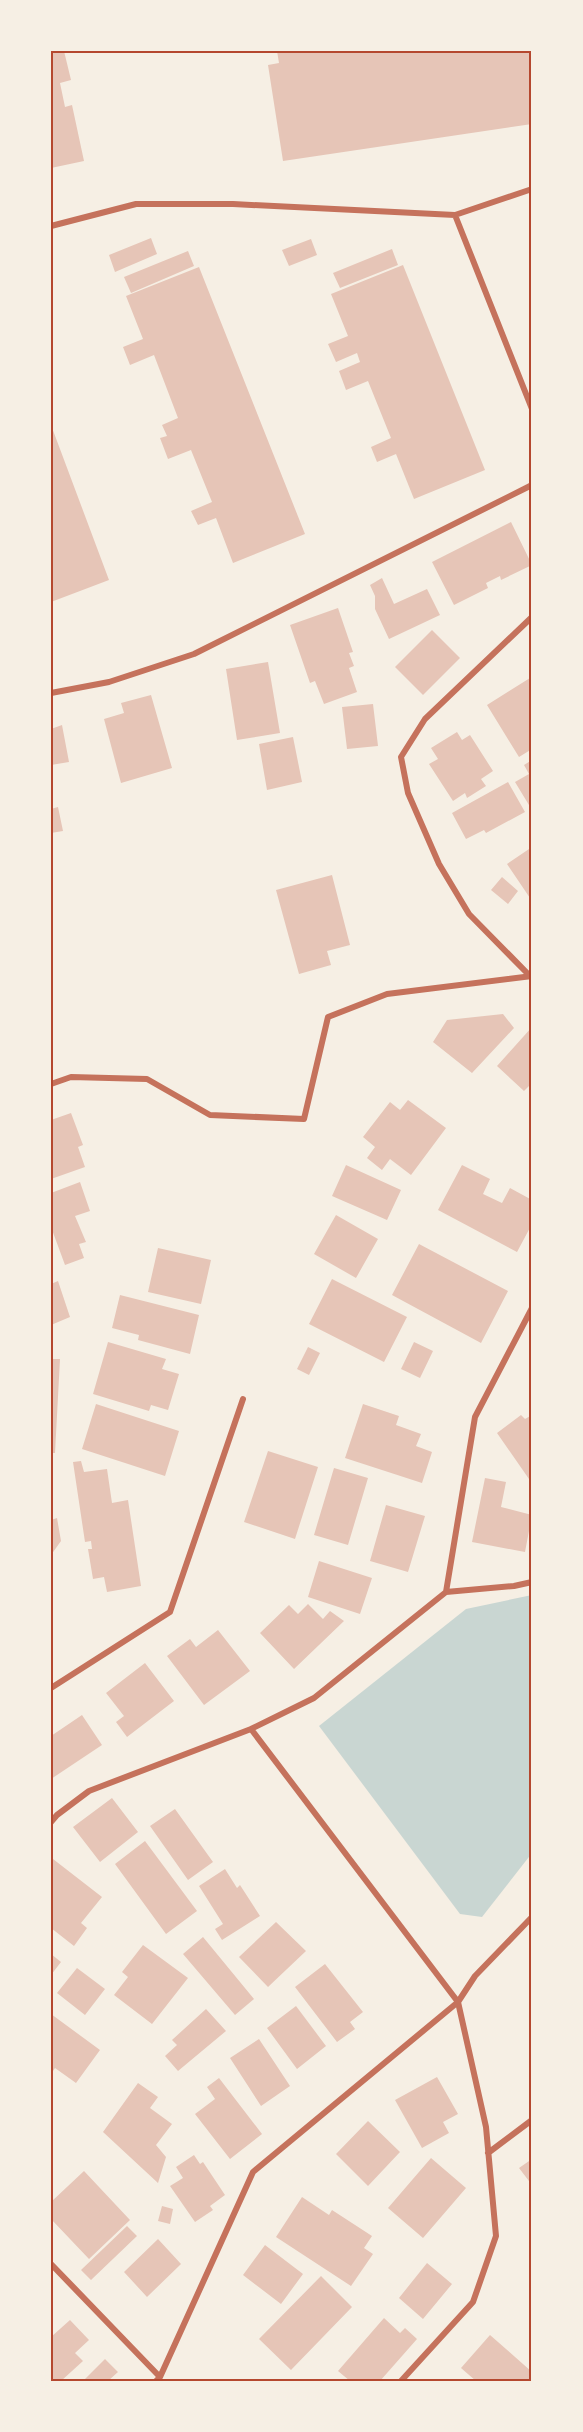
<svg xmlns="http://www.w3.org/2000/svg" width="583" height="2432" font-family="'Noto Sans',sans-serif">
<rect width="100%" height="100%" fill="#f6efe4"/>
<!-- water -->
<path fill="#c9d6d2" d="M532 1595V1853L482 1917 460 1914 319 1726 466 1609Z"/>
<!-- building -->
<path fill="#e6c5b7" d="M51 51H64L71 80 60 83 65 107 72 105 84 161 51 168Z
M277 51H532V124L283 161 268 65 279 63Z
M151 238 157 254 115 272 109 255Z
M311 239 317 255 289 266 282 250Z
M392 249 398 265 340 288 333 273Z
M188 251 194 266 131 293 124 277Z
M403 265 485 470 414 499 396 454 377 462 371 447 391 438 368 381 346 390 339 371 360 362 357 353 336 362 328 344 348 336 331 294Z
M199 267 305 534 233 563 216 518 198 525 191 511 212 502 191 450 168 459 160 438 167 436 162 425 178 418 154 355 130 365 123 347 143 339 126 296Z
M51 425 109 580 51 602Z
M511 522 532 565 501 580 500 576 486 583 488 588 454 605 432 562Z
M382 578 394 604 427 589 440 615 389 639 375 609V596L370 585Z
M338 608 353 652 349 653 354 666 349 668 357 692 324 704 315 681 310 683 290 625Z
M432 630 460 658 423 695 395 667Z
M268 662 280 733 237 740 226 669Z
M530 678 532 681V749L519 757 487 705Z
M151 695 172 768 121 783 104 719 124 713 121 703Z
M373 704 378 746 347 749 342 707Z
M62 725 69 762 51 765V729Z
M457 732 462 740 470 735 493 771 481 779 486 786 467 798 465 793 453 801 429 764 438 759 431 748Z
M293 737 302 782 267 790 259 744Z
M532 760V810L515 782 529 774 524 765Z
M508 782 525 812 486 833 484 830 466 839 452 813Z
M58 807 63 831 51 833V809Z
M532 847V901L507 864Z
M332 875 350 945 327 951 331 965 299 974 276 890Z
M502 877 518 891 508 904 491 890Z
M503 1014 514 1028 472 1073 433 1042 447 1020Z
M532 1027V1083L524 1091 497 1066Z
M408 1100 446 1128 411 1175 390 1159 382 1170 367 1158 375 1147 363 1137 390 1102 400 1110Z
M71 1113 83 1145 78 1147 85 1167 51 1179V1120Z
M346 1165 401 1190 387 1220 332 1196Z
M462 1165 490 1179 483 1194 502 1203 510 1188 532 1200V1224L517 1252 438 1210Z
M80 1182 90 1211 75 1216 86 1242 79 1244 84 1258 65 1265 51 1227V1193Z
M336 1215 378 1239 356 1278 314 1254Z
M419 1244 508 1291 481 1343 392 1295Z
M158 1248 211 1260 201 1304 148 1292Z
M332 1279 407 1317 384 1362 309 1324Z
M58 1281 70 1317 51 1325V1284Z
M120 1295 199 1315 190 1354 138 1340 139 1335 112 1328Z
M108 1342 166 1359 162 1369 179 1374 168 1410 151 1405 149 1411 93 1394Z
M414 1342 433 1351 420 1378 401 1369Z
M308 1347 320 1353 309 1375 297 1369Z
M51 1359H60L55 1453H51Z
M96 1404 179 1431 165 1476 82 1449Z
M363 1404 399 1416 396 1425 421 1434 416 1446 432 1452 422 1483 345 1458Z
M521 1415 525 1419 532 1415V1477L529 1479 497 1433Z
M268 1451 318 1467 295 1539 244 1522Z
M81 1461 84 1472 107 1469 112 1503 128 1500 141 1586 107 1592 104 1577 93 1579 88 1549H92L91 1541 85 1542 73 1462Z
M334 1468 368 1478 348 1545 314 1535Z
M485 1478 506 1482 501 1507 532 1515 525 1552 472 1542Z
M386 1505 425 1516 408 1572 370 1561Z
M57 1518 61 1541 51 1555V1520Z
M319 1561 372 1578 360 1614 308 1597Z
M308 1604 323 1619 330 1611 344 1621 294 1669 260 1633 289 1605 298 1614Z
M218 1630 250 1671 204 1705 167 1656 190 1639 196 1647Z
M145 1663 174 1701 127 1737 116 1722 124 1716 106 1693Z
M82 1715 102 1745 51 1779V1736Z
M112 1798 138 1832 100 1862 73 1827Z
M175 1809 213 1862 188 1880 150 1826Z
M145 1841 197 1911 166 1934 115 1864Z
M53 1859 102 1897 81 1923 87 1928 74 1946 51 1928V1861Z
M225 1869 237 1888 240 1885 260 1916 222 1940 215 1929 223 1924 199 1886Z
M276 1922 306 1951 268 1987 239 1957Z
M203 1937 254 1999 235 2015 183 1954Z
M143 1945 188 1978 152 2024 114 1995 128 1977 122 1972Z
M51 1954 61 1962 51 1975Z
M325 1964 363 2012 350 2022 355 2029 337 2042 295 1987Z
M77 1968 105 1989 85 2015 57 1993Z
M296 2006 326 2046 297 2069 267 2028Z
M206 2009 226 2031 178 2071 165 2056 177 2045 172 2040Z
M51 2014 100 2050 76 2083 55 2068 51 2074Z
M259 2039 290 2086 261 2106 230 2058Z
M437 2077 458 2114 443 2122 449 2133 422 2148 395 2100Z
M219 2078 262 2134 230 2159 195 2114 215 2099 207 2087Z
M138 2083 158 2097 150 2108 172 2124 156 2145 166 2157 158 2183 103 2132Z
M368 2121 400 2152 368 2186 336 2154Z
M194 2155 200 2164 203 2162 225 2195 210 2206 213 2210 195 2222 170 2186 183 2178 176 2167Z
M431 2158 466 2188 423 2238 388 2208Z
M532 2159V2185L519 2168Z
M84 2171 130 2220 89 2259 51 2219V2202Z
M302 2197 329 2215 332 2210 372 2236 364 2248 373 2254 351 2286 276 2237Z
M162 2206 173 2209 170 2224 158 2221Z
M127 2226 137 2236 91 2280 81 2270Z
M158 2239 181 2264 147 2297 124 2272Z
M265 2245 303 2274 281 2304 243 2275Z
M427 2263 452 2284 423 2319 399 2298Z
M321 2276 352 2307 291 2370 259 2339Z
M384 2318 400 2333 405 2328 417 2339 380 2381H350L338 2371Z
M70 2320 89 2340 75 2353 83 2361 61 2381H51V2337Z
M490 2335 532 2372V2381H476L461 2368Z
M105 2359 118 2372 108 2381H83Z"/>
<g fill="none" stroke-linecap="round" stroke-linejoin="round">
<!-- minor -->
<path stroke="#c5725c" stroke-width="6" d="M455 215 532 409
M51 226 136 204H233L455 215 532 189
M51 693 109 682 194 654 532 485
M530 976 469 914 439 864 408 793 401 757 425 719 532 617
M51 1084 71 1077 147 1079 210 1115 304 1119 328 1017 387 994 532 976
M532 1308 475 1417 446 1592 514 1586 532 1582
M51 1688 170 1612 243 1399
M51 1822 57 1815 89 1791 251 1729
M488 2153 532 2120
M51 2264 160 2377
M156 2381 160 2377 253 2172 458 2002 475 1976 532 1917
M401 2381 473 2302 496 2236 486 2127 458 2002 251 1729 314 1698 446 1592"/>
</g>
<!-- border -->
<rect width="583" height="2432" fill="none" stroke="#f6efe4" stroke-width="105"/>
<rect x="52" y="52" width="478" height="2328" fill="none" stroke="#b5482f" stroke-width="2"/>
</svg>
